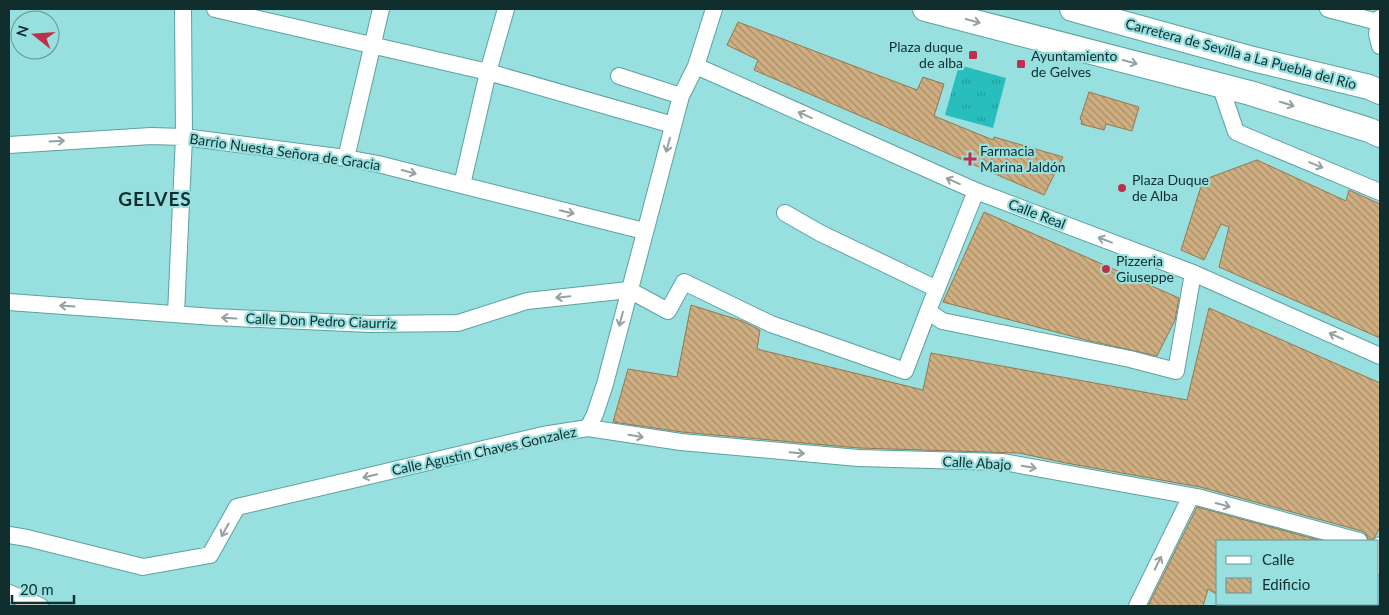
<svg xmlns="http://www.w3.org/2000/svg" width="1389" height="615" font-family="Lato,sans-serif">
<defs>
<pattern id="park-tufts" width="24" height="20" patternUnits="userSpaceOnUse" patternTransform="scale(1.25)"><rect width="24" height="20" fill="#28bebe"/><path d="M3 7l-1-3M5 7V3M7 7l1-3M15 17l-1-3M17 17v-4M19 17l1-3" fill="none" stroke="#219b9b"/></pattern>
<pattern id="building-back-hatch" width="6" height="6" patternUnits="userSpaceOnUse" patternTransform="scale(1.25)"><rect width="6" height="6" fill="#cfae81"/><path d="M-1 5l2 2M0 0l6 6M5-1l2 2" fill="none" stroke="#a78e6a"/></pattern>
</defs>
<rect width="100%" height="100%" fill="#98dfdf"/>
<!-- park -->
<path fill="url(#park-tufts)" d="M959 65 1006 78 993 128 945 115Z"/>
<!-- building -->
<path fill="url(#building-back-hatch)" stroke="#96774c" d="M738 22 917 90 923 77 944 84 934 116 993 140 994 137 1063 157 1044 195 754 70 758 60 727 45Z
M1089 92 1139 107 1132 131 1106 124 1104 130 1081 124 1082 120 1080 119Z
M1257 160 1346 201 1349 190 1380 204V338L1219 267 1229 227 1221 224 1204 260 1181 250 1203 180Z
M984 212 1179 298 1175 320 1157 356 1086 340 943 302Z
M691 305 742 321 760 330 757 349 923 390 931 353 1187 400 1209 308 1380 383V527L1375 537 1369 541 1366 534 1362 531 1200 487 1066 463 1019 453 859 448 682 432 613 422 628 369 677 377Z
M1197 507 1322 541H1218V595L1208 589 1203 606H1148Z"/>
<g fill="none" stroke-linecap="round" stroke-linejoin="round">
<!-- street casing -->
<g stroke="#5ba1a0" stroke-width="18">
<path id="street" d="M215 9 488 72 673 125
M1328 9 1378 22
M1380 18 1377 34 1380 46
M696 66 976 191 1193 273 1380 356
M619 76 681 96
M1220 85 1236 132 1380 192
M9 145 151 136 184 137 346 158 378 164 644 231
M346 158 381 9
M462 185 488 72 506 9
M785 213 820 233 937 289
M9 302 214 317 370 324 458 323 527 301 629 290 668 311 684 282 771 324 905 371 928 311 976 191
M928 311 942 321 1130 359 1176 371 1193 273
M176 314 184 137 183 9
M588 428 681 442 858 458 1003 462 1197 497 1359 541
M9 535 27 538 143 567 210 555 237 507 543 435 588 428 595 414 605 384 681 96 696 66 714 9
M1378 549 1380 545
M1378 565 1380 566
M9 593 40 606
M1137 606 1191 496
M1345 606 1346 604"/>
</g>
<!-- secondary casing -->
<g stroke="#5ba1a0" stroke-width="26">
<path id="secondary" d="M925 9 1250 93 1369 130 1380 135
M1072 9 1253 59 1369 87 1380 92"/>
</g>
<!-- street -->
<use href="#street" stroke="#fff" stroke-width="16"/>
<!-- secondary -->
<use href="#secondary" stroke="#fff" stroke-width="24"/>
</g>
<!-- one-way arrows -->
<defs><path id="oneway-shaft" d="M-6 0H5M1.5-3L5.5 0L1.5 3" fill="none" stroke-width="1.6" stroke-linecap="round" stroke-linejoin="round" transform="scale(1.25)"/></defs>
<g stroke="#93a1a1">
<use href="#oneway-shaft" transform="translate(973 21) rotate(15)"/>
<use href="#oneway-shaft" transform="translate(1130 62) rotate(15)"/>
<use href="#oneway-shaft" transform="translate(1287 104) rotate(17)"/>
<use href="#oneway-shaft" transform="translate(805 115) rotate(-156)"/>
<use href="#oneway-shaft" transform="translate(57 141) rotate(-3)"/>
<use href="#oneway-shaft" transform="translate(668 145) rotate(105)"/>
<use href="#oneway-shaft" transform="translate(1316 165) rotate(22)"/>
<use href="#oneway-shaft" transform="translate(409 172) rotate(15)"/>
<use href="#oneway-shaft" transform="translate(953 181) rotate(-156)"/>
<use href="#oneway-shaft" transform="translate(567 212) rotate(14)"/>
<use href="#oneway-shaft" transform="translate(1105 240) rotate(-159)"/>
<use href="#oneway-shaft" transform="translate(563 297) rotate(174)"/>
<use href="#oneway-shaft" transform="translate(67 306) rotate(-176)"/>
<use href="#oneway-shaft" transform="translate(229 318) rotate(-177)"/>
<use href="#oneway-shaft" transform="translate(621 319) rotate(105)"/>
<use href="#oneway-shaft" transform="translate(1336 336) rotate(-156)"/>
<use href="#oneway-shaft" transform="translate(636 436) rotate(9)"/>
<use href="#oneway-shaft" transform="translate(797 453) rotate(5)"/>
<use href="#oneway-shaft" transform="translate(1029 467) rotate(10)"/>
<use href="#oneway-shaft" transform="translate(370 476) rotate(167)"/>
<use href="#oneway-shaft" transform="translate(1223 505) rotate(15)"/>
<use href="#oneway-shaft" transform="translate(225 530) rotate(119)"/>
<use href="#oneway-shaft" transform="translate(1158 563) rotate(-64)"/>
</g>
<!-- markers -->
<g fill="#bf2f4b" stroke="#98dfdf" stroke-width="2">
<rect x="968" y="50" width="10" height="10" rx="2.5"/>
<rect x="1016" y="59" width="10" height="10" rx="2.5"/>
<path d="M967.5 151.5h5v5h5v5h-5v5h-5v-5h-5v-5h5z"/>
<circle cx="1122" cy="188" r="5"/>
<circle cx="1106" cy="269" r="5"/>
</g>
<g text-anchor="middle" stroke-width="4.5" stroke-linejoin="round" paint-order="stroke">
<!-- poi labels -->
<g font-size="14" fill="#102e2e" stroke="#98dfdf" text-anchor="start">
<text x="963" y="52" text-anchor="end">Plaza duque<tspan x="963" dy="16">de alba</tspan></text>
<text x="1031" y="61">Ayuntamiento<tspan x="1031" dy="16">de Gelves</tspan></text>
<text x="980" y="156">Farmacia<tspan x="980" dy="16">Marina Jaldón</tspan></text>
<text x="1132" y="185">Plaza Duque<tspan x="1132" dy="16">de Alba</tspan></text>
<text x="1116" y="266">Pizzeria<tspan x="1116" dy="16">Giuseppe</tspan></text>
</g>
<!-- street labels -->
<g font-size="14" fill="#102e2e" stroke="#98dfdf">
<text transform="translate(1241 54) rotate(15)" y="5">Carretera de Sevilla a La Puebla del Río</text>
<text transform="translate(285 152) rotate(8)" y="5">Barrio Nuesta Señora de Gracia</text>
<text transform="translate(1037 214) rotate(21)" y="5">Calle Real</text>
<text transform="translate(321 321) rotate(2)" y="5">Calle Don Pedro Ciaurriz</text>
<text transform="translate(484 451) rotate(-12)" y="5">Calle Agustin Chaves Gonzalez</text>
<text transform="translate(977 463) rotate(3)" y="5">Calle Abajo</text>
</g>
<!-- district labels -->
<g font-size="19" font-weight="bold" letter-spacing="1" fill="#102e2e" stroke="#98dfdf">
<text x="155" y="206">GELVES</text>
</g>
</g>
<!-- border -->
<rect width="1389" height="615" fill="none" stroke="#102e2e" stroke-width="20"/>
<!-- legend -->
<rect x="1216" y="540" width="162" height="65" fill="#98dfdf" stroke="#629898"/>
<rect x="1226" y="556" width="25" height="8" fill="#ffffff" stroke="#629898"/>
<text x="1262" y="565" font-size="15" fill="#102e2e">Calle</text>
<rect x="1226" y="578" width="25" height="15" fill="url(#building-back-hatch)" stroke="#629898"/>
<text x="1262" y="590" font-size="15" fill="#102e2e">Edificio</text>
<!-- north arrow -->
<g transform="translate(35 35) rotate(287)"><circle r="24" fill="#98dfdf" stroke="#629898"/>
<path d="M0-4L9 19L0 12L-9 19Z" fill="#bf2f4b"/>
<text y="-8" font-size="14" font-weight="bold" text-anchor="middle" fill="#102e2e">N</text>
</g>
<!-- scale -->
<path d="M12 595v8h62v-8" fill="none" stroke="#102e2e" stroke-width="2.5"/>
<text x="20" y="595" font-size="15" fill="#102e2e" stroke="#98dfdf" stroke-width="4" paint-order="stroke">20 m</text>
</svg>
